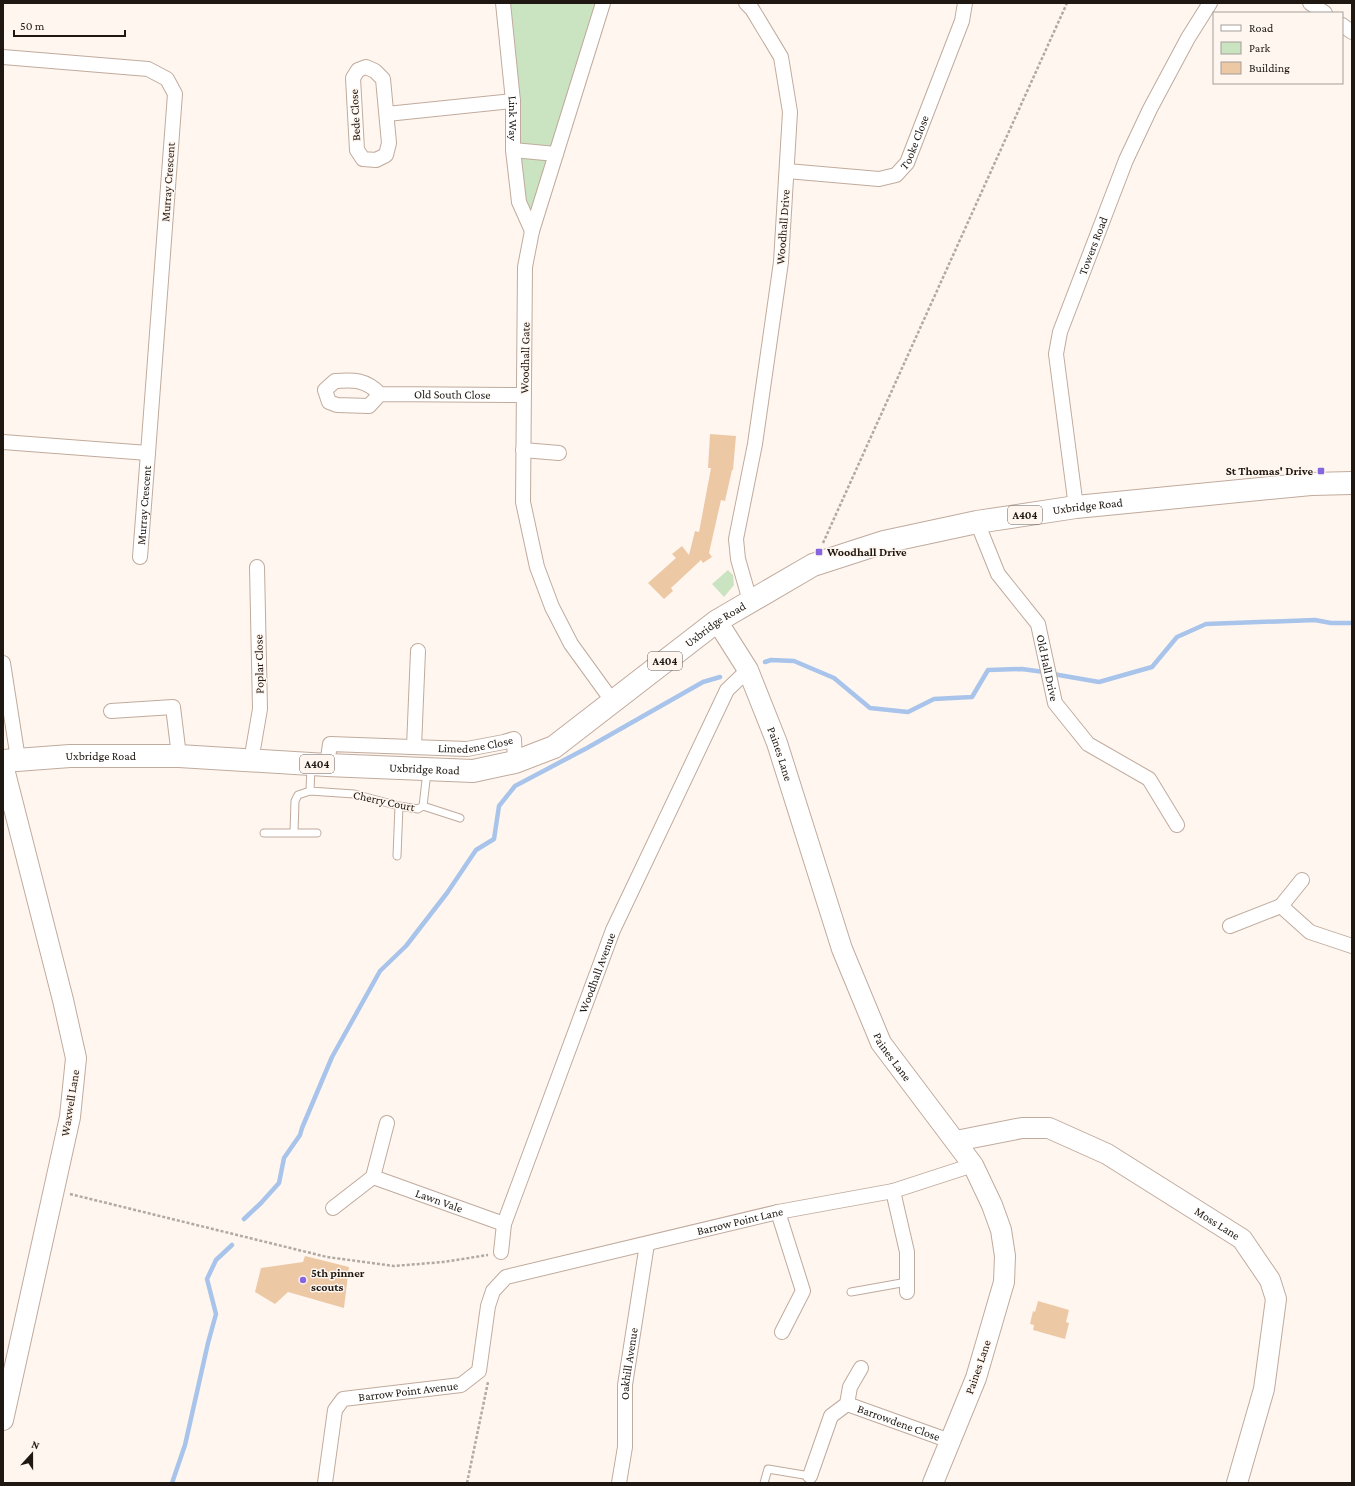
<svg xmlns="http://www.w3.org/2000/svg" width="1355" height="1486" font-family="'Crimson Pro',serif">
<rect width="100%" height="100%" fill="#fff6f0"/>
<!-- green -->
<path fill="#cae3c1" d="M503 3H603L532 231 519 202Z
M728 570 733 575 734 585 724 597 712 584Z"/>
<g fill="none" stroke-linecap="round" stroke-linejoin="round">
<!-- stream -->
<path stroke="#a8c4eb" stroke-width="4.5" d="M765 662 771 660 794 661 834 678 870 708 908 712 934 699 972 697 988 670 1022 669 1044 672
M1053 674 1099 682 1152 667 1177 637 1206 624 1315 620 1331 623H1352
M244 1219 261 1203 279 1183 284 1158 300 1135 302 1128 332 1057 380 971 406 946 447 893 476 850 494 839 499 806 515 786 587 748 703 682 720 677
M172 1483 185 1445 208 1343 216 1314 207 1279 216 1260 232 1245"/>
</g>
<!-- building -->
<path fill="#edc8a5" d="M710 434 736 436 733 470H732L725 501 721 500 709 553 712 557 703 563 701 560 671 588 673 591 664 599 648 583 676 558 672 554 682 546 689 555 695 531 699 532 711 468H708Z
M305 1256 349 1267 344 1308 288 1292 275 1304 255 1292 261 1268 303 1262Z
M1038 1301 1069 1310 1066 1322 1069 1323 1065 1339 1033 1330 1034 1325 1030 1324 1033 1311 1035 1312Z"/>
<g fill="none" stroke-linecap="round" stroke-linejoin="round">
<!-- lane casing -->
<g stroke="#c0ab9d" stroke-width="9">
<path id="lane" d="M311 766 310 791 354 794 399 806 418 809 423 806 427 772
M423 806 460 818
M294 832 295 801 298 795 310 791
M264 833H317
M397 856 399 806
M851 1292 907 1282
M764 1483 768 1469 810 1476"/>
</g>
<!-- street casing -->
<g stroke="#c0ab9d" stroke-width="16">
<g id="street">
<path id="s1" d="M503 3 513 101V150L519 202 532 231"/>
<path d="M603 3 532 231 525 267 523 502 537 567 552 607 571 644 613 702"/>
<path d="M746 3 752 9 781 57 790 112 781 262 755 444 736 539 738 559 750 601"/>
<path d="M1310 3 1325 13"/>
<path d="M1342 25 1352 32"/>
<path d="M3 57 148 69 167 79 175 94 148 453 3 442"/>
<path d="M366 67 375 71 383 79 389 143 386 155 376 160 363 159 357 150 353 78 358 70Z"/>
<path d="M387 114 513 101"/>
<path d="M513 150 556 154"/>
<path id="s2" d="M787 171 879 179 896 175 907 163 962 21 965 3"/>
<path id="s3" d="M380 394C365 379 354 380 335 381L325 390 329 402 337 405 369 406 380 394 524 395"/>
<path d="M523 450 559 453"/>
<path id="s4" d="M1076 507 1056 354 1060 332 1126 160 1150 109 1188 38 1210 3"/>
<path id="s5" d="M977 522 998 574 1038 624 1055 703 1088 744 1149 779 1177 825"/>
<path id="s6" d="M140 557 148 453"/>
<path d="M3 663 18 759"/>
<path d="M111 711 173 707 179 756"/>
<path d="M414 747 418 651"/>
<path d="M251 761 260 709 257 567"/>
<path id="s7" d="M327 765 330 744 467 749 504 742 514 739 515 762"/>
<path d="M1281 906 1310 932 1352 946"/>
<path d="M1230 926 1281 906 1302 880"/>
<path id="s8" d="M387 1123 373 1177 504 1224"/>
<path d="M893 1191 907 1252V1292"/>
<path d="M333 1208 373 1177"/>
<path d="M778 1212 803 1291 782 1332"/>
<path id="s9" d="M501 1252 504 1224 613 930 727 690 748 670"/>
<path id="s10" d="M847 1404 950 1441"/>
<path d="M810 1476 831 1416 847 1404 850 1387 861 1368"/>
<path id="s11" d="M325 1483 335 1410 343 1399 461 1385 479 1371 488 1306 493 1291 506 1277 778 1212 893 1191 973 1165"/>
<path id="s12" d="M619 1483 625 1447V1385L647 1244"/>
</g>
</g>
<!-- secondary casing -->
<g stroke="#c0ab9d" stroke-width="22">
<g id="secondary">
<path id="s13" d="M717 621 748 670 777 743 842 949 881 1043 973 1165 992 1205 1001 1230 1005 1256 1004 1282 976 1378 933 1483"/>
<path d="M3 765 63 1000 76 1058 70 1117 3 1420"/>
<path id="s14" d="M956 1141 1022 1128H1049L1107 1154 1242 1239 1270 1280 1276 1299 1264 1389 1237 1483"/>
</g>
</g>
<!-- primary casing -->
<g stroke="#c0ab9d" stroke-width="24">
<g id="primary">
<path id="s15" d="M3 761 70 756H179L327 765 473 771 515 762 554 747 717 621 813 565 884 542 977 522 1076 507 1311 484 1352 483"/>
</g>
</g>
<!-- path -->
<path stroke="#b1a9a3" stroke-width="2.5" stroke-dasharray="3 2" stroke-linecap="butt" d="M823 543 1067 3
M70 1194 327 1257 394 1266 443 1262 488 1255
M467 1483 488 1382"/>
<!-- lane -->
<use href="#lane" stroke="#fff" stroke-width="7"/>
<!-- street -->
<use href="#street" stroke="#fff" stroke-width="14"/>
<!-- secondary -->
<use href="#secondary" stroke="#fff" stroke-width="20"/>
<!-- primary -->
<use href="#primary" stroke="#fff" stroke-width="22"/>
</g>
<!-- markers -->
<g fill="#8565e0" stroke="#fff6f0" stroke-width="1.5">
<rect x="1317" y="467" width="8" height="8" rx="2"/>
<rect x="815" y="548" width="8" height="8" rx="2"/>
<circle cx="303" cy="1280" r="4"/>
</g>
<g text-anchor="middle" stroke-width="3" stroke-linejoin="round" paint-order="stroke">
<!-- shield labels -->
<g fill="#fff6f0" stroke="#625b55" stroke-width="1">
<rect x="1008" y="506" width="34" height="18" rx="3"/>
<rect x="648" y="652" width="34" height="18" rx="3"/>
<rect x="300" y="755" width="34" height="18" rx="3"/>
</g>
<g font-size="11" font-weight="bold" fill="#1f1812">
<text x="1025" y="519">A404</text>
<text x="665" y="665">A404</text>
<text x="317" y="768">A404</text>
</g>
<!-- street labels -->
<g font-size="12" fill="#1f1812" stroke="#fff6f0">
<text transform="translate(355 115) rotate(-93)" y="4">Bede Close</text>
<text dy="4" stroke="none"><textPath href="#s1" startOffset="116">Link Way</textPath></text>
<text dy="4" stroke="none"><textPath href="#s2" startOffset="148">Tooke Close</textPath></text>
<text transform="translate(168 182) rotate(-86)" y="4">Murray Crescent</text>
<text transform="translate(783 227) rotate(-86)" y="4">Woodhall Drive</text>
<text dy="4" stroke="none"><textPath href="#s4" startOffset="269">Towers Road</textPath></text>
<text transform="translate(525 358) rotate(-89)" y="4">Woodhall Gate</text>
<text dy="4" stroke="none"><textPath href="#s3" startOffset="204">Old South Close</textPath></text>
<text dy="4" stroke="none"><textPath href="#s6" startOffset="52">Murray Crescent</textPath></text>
<text dy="4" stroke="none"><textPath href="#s15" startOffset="1154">Uxbridge Road</textPath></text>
<text dy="4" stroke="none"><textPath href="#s15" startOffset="758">Uxbridge Road</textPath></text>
<text transform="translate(259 664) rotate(-91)" y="4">Poplar Close</text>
<text dy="4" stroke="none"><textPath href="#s5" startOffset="165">Old Hall Drive</textPath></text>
<text dy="4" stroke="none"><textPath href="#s7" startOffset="167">Limedene Close</textPath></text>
<text dy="4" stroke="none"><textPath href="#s13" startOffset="148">Paines Lane</textPath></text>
<text dy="4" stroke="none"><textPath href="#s15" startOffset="98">Uxbridge Road</textPath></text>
<text dy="4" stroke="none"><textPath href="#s15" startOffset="422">Uxbridge Road</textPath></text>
<text transform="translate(384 801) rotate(12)" y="4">Cherry Court</text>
<text dy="4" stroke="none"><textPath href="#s9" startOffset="296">Woodhall Avenue</textPath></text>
<text dy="4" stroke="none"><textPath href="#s13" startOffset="472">Paines Lane</textPath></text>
<text transform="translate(70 1103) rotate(-81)" y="4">Waxwell Lane</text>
<text dy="4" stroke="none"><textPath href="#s8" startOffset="126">Lawn Vale</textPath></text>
<text dy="4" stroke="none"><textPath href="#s11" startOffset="570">Barrow Point Lane</textPath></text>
<text dy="4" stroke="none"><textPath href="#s14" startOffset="288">Moss Lane</textPath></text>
<text dy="4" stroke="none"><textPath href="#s12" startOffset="120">Oakhill Avenue</textPath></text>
<text transform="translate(978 1367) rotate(-71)" y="4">Paines Lane</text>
<text dy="4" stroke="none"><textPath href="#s11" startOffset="153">Barrow Point Avenue</textPath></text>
<text dy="4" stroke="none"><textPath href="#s10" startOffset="55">Barrowdene Close</textPath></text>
</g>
<!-- poi labels -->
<g font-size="12" font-weight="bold" fill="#1f1812" stroke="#fff6f0" text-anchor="start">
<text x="1313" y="475" text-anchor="end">St Thomas' Drive</text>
<text x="827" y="556">Woodhall Drive</text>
<text x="311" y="1277">5th pinner<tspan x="311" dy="14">scouts</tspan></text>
</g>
</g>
<!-- border -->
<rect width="1355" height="1486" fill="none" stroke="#1f1812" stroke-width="8"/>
<!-- legend -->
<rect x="1213" y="12" width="130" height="72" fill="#fff6f0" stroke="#a59d97"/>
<rect x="1221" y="25" width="20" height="6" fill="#ffffff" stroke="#a59d97"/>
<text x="1249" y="32" font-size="12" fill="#1f1812">Road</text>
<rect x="1221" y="42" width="20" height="12" fill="#cae3c1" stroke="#a59d97"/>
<text x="1249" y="52" font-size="12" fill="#1f1812">Park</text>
<rect x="1221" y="62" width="20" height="12" fill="#edc8a5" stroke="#a59d97"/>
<text x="1249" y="72" font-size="12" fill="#1f1812">Building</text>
<!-- north arrow -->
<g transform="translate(32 1454) rotate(21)" stroke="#fff6f0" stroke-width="3" paint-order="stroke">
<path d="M0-3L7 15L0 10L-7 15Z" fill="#1f1812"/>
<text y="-6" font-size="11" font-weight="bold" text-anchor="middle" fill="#1f1812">N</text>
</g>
<!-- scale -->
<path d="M14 30v6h111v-6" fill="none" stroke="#1f1812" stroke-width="2"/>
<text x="20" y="30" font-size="12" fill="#1f1812" stroke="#fff6f0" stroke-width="3" paint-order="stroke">50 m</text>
</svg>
